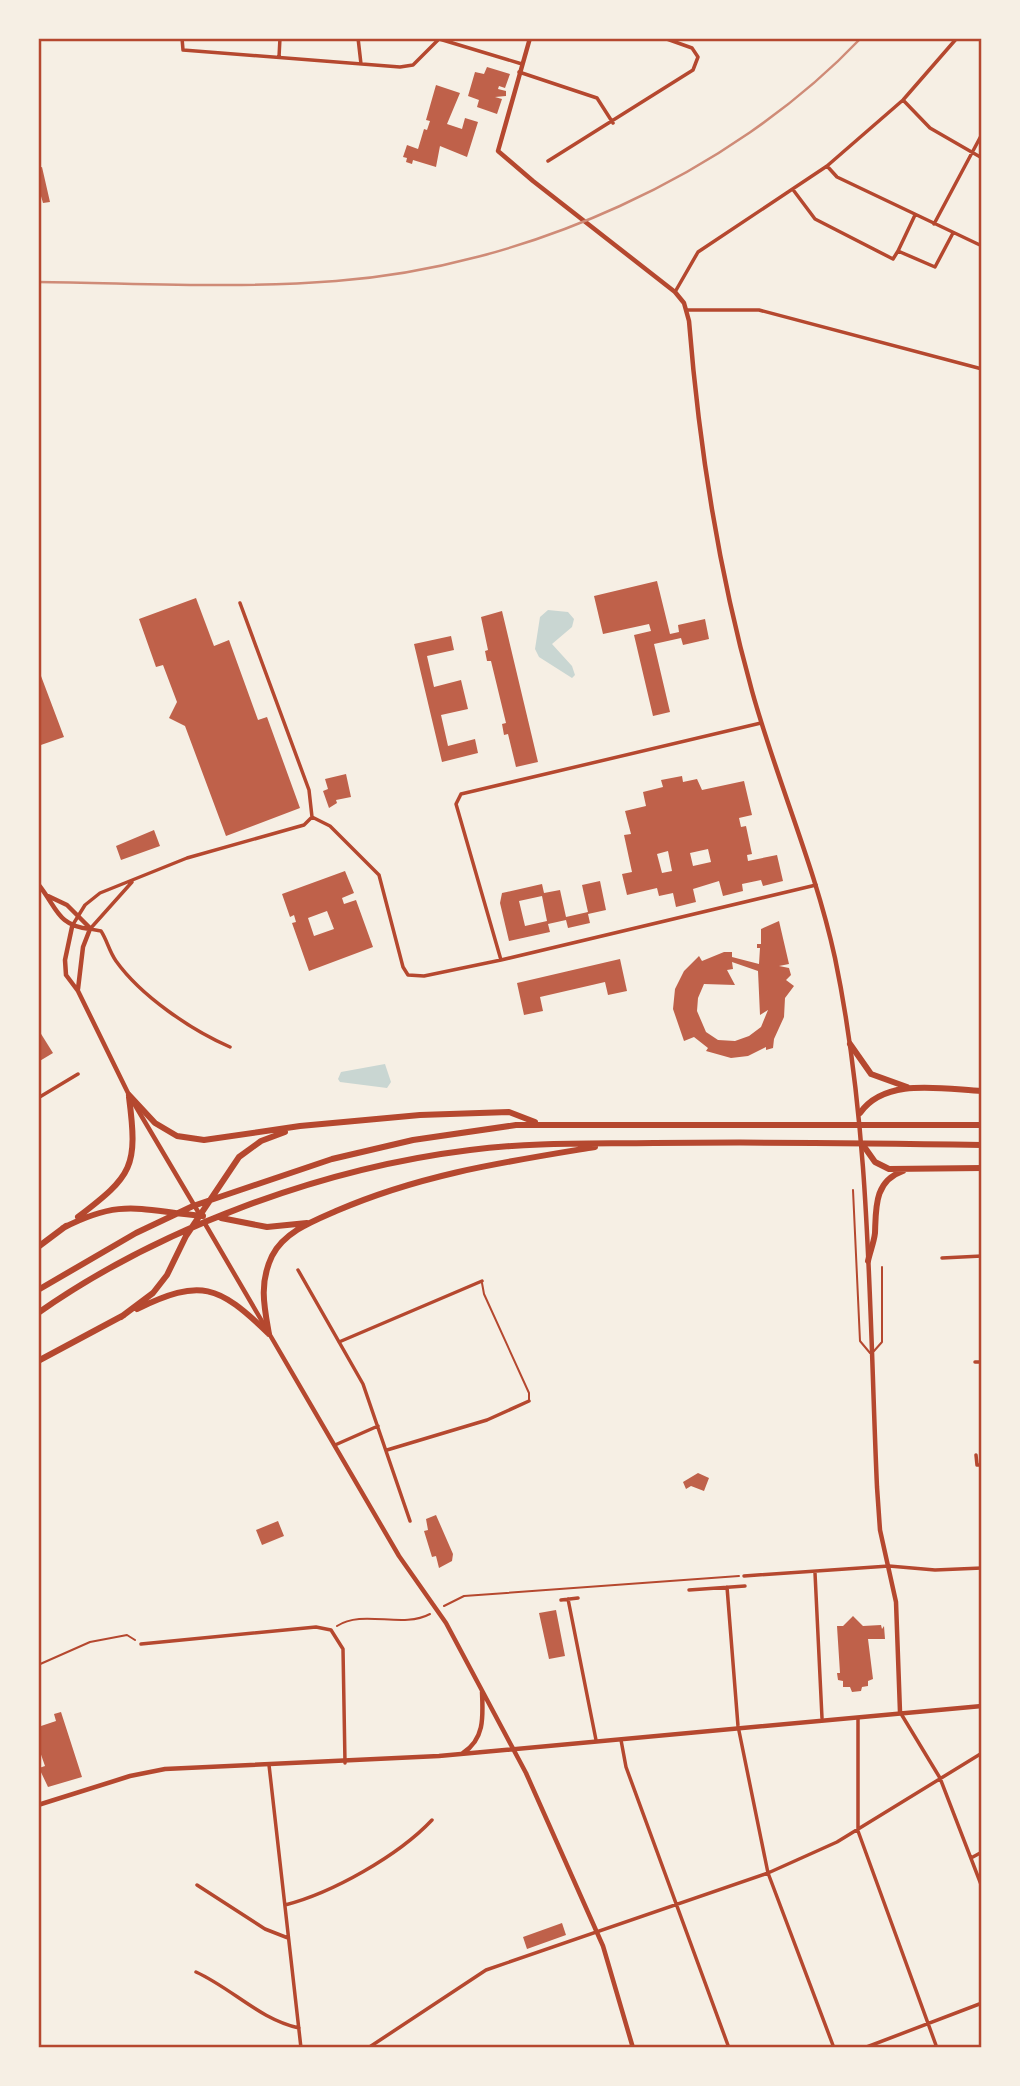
<svg xmlns="http://www.w3.org/2000/svg" width="1020" height="2086" font-family="Jost,sans-serif">
<rect width="100%" height="100%" fill="#f6efe4"/>
<!-- water -->
<path fill="#c9d6d2" d="M548 610 568 612 574 619 572 627 552 644 572 666 575 675 572 678 539 657 535 649 540 617Z
M385 1064 391 1082 387 1088 340 1082 338 1079 341 1072Z"/>
<!-- building -->
<path fill="#bf614a" fill-rule="evenodd" d="M487 67 510 74 505 88 499 86 498 89 506 91V96L495 97 502 99 497 114 477 107 479 100 468 96 475 72 484 74Z
M436 85 460 93 447 124 462 129 465 118 478 122 467 157 440 146 436 167 413 160 412 164 406 162 407 158 403 157 407 145 418 149 424 129 427 130 430 121 426 120Z
M42 167 50 202 43 203 38 186V168Z
M657 581 670 634 679 632 678 625 705 619 709 639 683 645 681 638 654 644 670 712 653 716 634 635 651 631 649 624 603 634 594 596Z
M196 598 214 646 229 640 258 720 267 717 300 808 226 836 185 726 169 718 177 702 163 665 156 667 139 619Z
M502 611 538 762 516 767 508 734 504 735 502 724 506 723 491 661H487L485 651 488 650 481 617Z
M451 636 454 650 427 656 434 687 461 680 468 709 441 715 448 746 475 739 478 753 442 762 414 644Z
M41 676 64 737 38 746V677Z
M346 774 351 797 336 800 337 803 329 808 323 791 328 789 325 779Z
M682 776 683 782 697 779 702 790 744 781 752 815 739 818 741 827 746 826 752 854 747 855 748 861 777 855 783 881 763 886 761 880 742 884 743 891 723 896 719 881 693 889 696 902 676 907 673 893 659 896 657 888 627 895 622 874 632 872 624 835 631 834 625 811 646 806 643 792 663 787 661 780ZM708 849 711 862 693 866 690 853ZM668 851 672 871 662 873 657 854Z
M154 830 160 846 121 860 116 846Z
M345 871 354 893 342 898 344 904 356 900 373 947 309 971 292 923 296 922 294 915 290 917 282 894ZM327 911 334 929 314 936 308 918Z
M600 881 606 910 588 914 590 923 568 928 566 920 548 924 550 932 509 941 500 903 502 893 542 884 544 893 560 890 566 917 588 912 582 885ZM542 896 547 921 525 926 519 901Z
M779 921 789 964 779 966 789 968 791 975 786 980 794 986 785 998 784 1017 774 1039 773 1048 766 1050V1047L748 1056 731 1058 706 1051 708 1048 694 1037 684 1041 673 1009 675 989 684 971 699 956 702 961 724 952H732V957L759 964 760 948H757V944H761V929ZM732 962 758 971 760 1015 768 1010 761 1027 749 1036 735 1041 718 1040 706 1032 697 1011 698 998 704 984 735 985 727 970 733 969Z
M620 959 627 991 608 995 605 982 540 997 543 1011 524 1015 517 983Z
M38 1029 53 1053 38 1062Z
M698 1473 709 1478 704 1491 691 1486 686 1489 683 1482Z
M436 1515 453 1554 452 1561 439 1568 436 1556 432 1557 424 1531 428 1530 426 1519Z
M278 1521 284 1536 262 1545 256 1530Z
M556 1610 565 1656 549 1659 539 1613Z
M853 1616 863 1626 881 1625 882 1629 884 1626 885 1639H868L873 1679 868 1681V1686L862 1687 861 1691 852 1692 850 1687H843V1681L838 1680 837 1673H840L837 1626H843Z
M61 1712 82 1777 48 1787 39 1768 45 1766 38 1746V1727L56 1721 54 1714Z
M562 1923 566 1935 527 1949 523 1937Z"/>
<g fill="none" stroke-linecap="round" stroke-linejoin="round">
<!-- path -->
<path stroke="#b5482f" stroke-width="2" d="M444 1606 464 1596 739 1576
M337 1626C363 1609 402 1629 430 1614
M38 1665 90 1642 127 1635 135 1640"/>
<!-- service -->
<path stroke="#b5482f" stroke-width="2" d="M853 1190 860 1341 870 1353
M482 1283 484 1294 529 1393V1400
M874 1351 882 1342V1267"/>
<!-- minor -->
<path stroke="#b5482f" stroke-width="3.5" d="M182 38 183 50 400 67 413 65 438 40
M358 38 361 64
M436 38 522 64
M279 57 280 38
M519 72 597 98 613 123
M903 100 930 128 982 158
M548 161 693 70 698 57 692 48 664 38
M827 166 837 177 982 246
M794 191 815 219 893 259 898 251
M915 215 898 251 935 267 953 233
M934 224 982 134
M675 292 698 252 827 166 903 100 957 38
M686 310H759L982 369
M312 817 330 826 379 875 403 967 408 975 424 976 501 960 816 885
M132 882 90 929 101 931C107 940 109 951 116 961 141 996 191 1030 230 1047
M72 926 85 905 100 893 187 858 304 825 312 817 309 790 240 603
M501 960 456 804 461 794 761 723
M38 1098 78 1074
M942 1258 982 1256
M298 1270 363 1384 410 1521
M339 1342 482 1281
M975 1362H982
M335 1445 378 1426
M387 1450 487 1420 529 1401
M976 1455 977 1465H982
M815 1573 822 1718
M744 1576 889 1566 935 1570 982 1568
M727 1587 738 1726 768 1873 834 2048
M689 1590 745 1586
M568 1599 596 1740
M561 1600 578 1598
M141 1644 316 1627 331 1630 343 1649 345 1763
M900 1712 940 1778 982 1887
M858 1718V1831L937 2048
M621 1740 626 1767 729 2048
M269 1765 301 2048
M971 1858 982 1852
M197 1885 265 1929 288 1938
M285 1905C332 1893 398 1856 432 1820
M196 1972C233 1989 259 2019 299 2028
M38 2040 40 2048
M368 2048 486 1970 768 1873 837 1842 982 1753
M864 2048 982 2003"/>
<!-- tertiary -->
<path stroke="#b5482f" stroke-width="4.5" d="M530 38 498 151 533 181 675 292 684 303 689 321C699 446 718 569 752 691 777 781 815 866 835 958 871 1132 869 1310 877 1487L880 1530 896 1602 900 1712
M38 884C57 907 57 926 90 929
M48 896 67 905 90 928
M72 927 65 960 66 975 78 991 129 1095 200 1215
M78 989 83 947 90 929
M204 1222 399 1556 446 1623 526 1773 603 1946 633 2048
M463 1753C485 1739 483 1716 482 1692
M38 1805 130 1776 165 1769 439 1756 982 1706"/>
<!-- trunk -->
<path stroke="#b5482f" stroke-width="6" d="M850 1044 871 1074 907 1087
M860 1113C885 1077 942 1089 982 1091
M863 1145 875 1162 889 1169 982 1168
M868 1261C870 1252 874 1242 875 1233 876 1208 874 1181 903 1171"/>
<!-- motorway -->
<path stroke="#b5482f" stroke-width="6" d="M129 1095 155 1123 177 1136 204 1140 300 1126 420 1115 509 1112 535 1122
M78 1217C133 1175 138 1167 129 1097
M221 1218 267 1227 307 1223
M63 1228C123 1197 141 1211 203 1216
M38 1247 66 1226
M38 1290 136 1233 193 1206 332 1159 413 1140 516 1125H982
M137 1309C201 1278 218 1285 268 1333
M38 1313C159 1228 323 1168 470 1150 531 1142 592 1144 654 1143 763 1142 872 1143 982 1145
M121 1317 153 1293 167 1275 186 1236 239 1157 261 1141 285 1132
M269 1334C264 1306 259 1283 272 1256 284 1232 313 1221 336 1211 422 1174 504 1162 595 1147
M38 1361 124 1315"/>
<!-- rail -->
<path stroke="#cf8b77" stroke-width="2.5" d="M38 282C137 283 237 289 336 281 524 267 730 176 861 38"/>
</g>
<!-- border -->
<rect width="1020" height="2086" fill="none" stroke="#f6efe4" stroke-width="80"/>
<rect x="40" y="40" width="940" height="2006" fill="none" stroke="#b5482f" stroke-width="2.5"/>
</svg>
